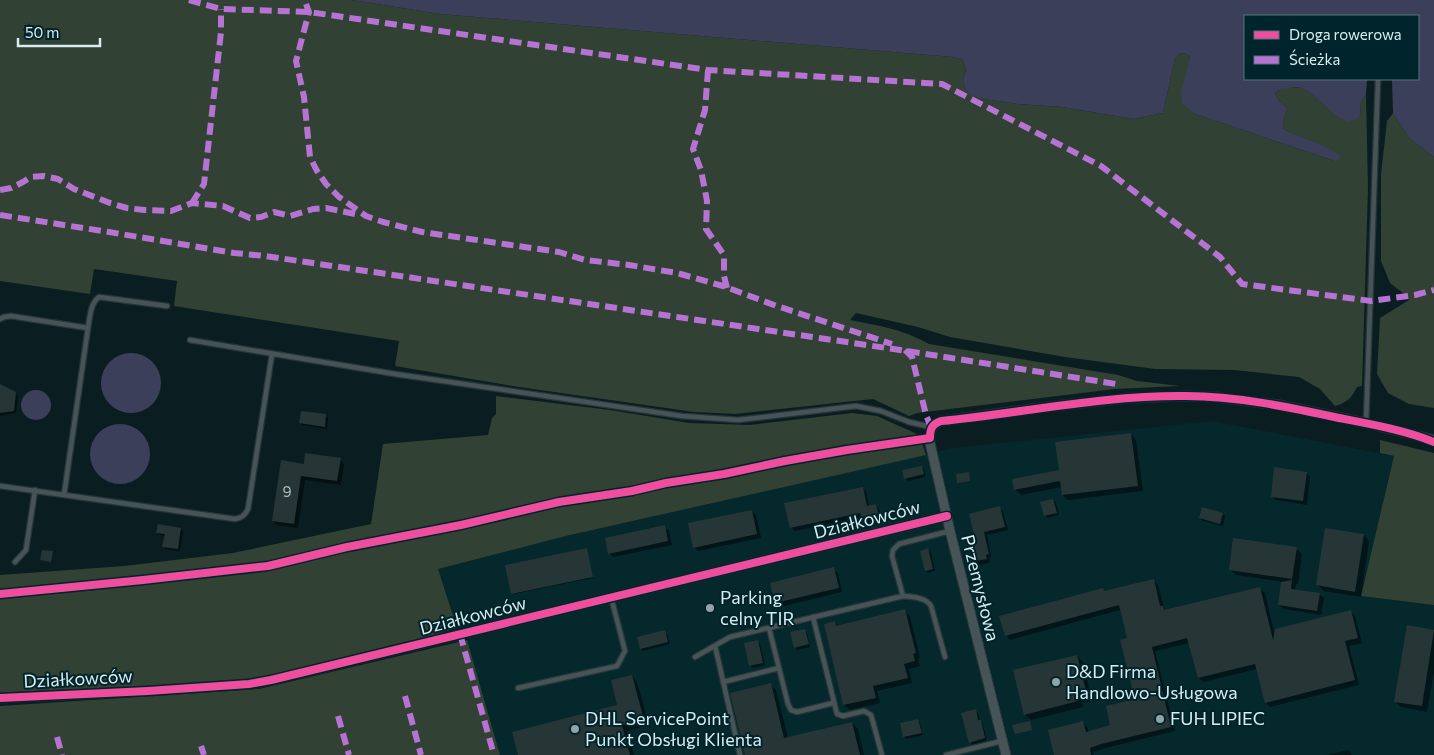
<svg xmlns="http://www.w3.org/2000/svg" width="1434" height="755" font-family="Commissioner,sans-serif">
<rect width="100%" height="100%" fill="#0a1e21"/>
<!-- built -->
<path fill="#05282d" d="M1212 421 1394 456 1361 596 1434 605V755H500L467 640H469L457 628 437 569 566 536 954 448Z"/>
<!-- green -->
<path fill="#314133" d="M0 0H352L440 14 953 57 963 60 966 70 963 80 965 88 984 99 1018 104 1062 107 1134 119 1163 113 1175 58 1181 53 1187 54 1190 58 1187 74 1195 114 1335 161C1325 154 1315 145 1305 139 1298 135 1289 133 1283 128 1282 121 1286 116 1287 108L1278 99 1275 94 1278 90 1287 87 1303 88 1313 93 1327 108 1360 115 1361 102 1366 94 1368 188 1362 386 1357 387C1352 398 1346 403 1335 406L1320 389 1299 377 1234 370 1155 369 1065 357 950 337 918 327 856 313 850 320C881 326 902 329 929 344L1118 375 1137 381 1180 386 1115 389 917 413 909 416 873 399 735 414 694 412 519 387 395 366 399 341 174 306 177 281 94 269 90 294 0 281Z
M1393 113 1409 138 1434 157V408L1409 404 1388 393 1377 374 1380 318 1409 300 1403 293 1390 283 1381 261V174L1387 121Z
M496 396 610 410 689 423 750 425 852 413 877 416 917 434 922 443 926 455 566 536 438 569 457 628 299 674 215 683 0 695V575L124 566 233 553 371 524 383 444 488 435 492 418 496 414Z
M1380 440 1434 453V605L1361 596 1394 456 1380 453Z
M467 640 500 755H0V706L259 689Z"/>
<!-- water -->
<path fill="#3c3f59" d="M352 0H1434V157L1409 138 1393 113 1392 79H1418V16H1245V79H1367L1366 94 1361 102 1360 115 1355 120 1348 122C1340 118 1332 113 1326 107 1308 90 1305 83 1278 90L1275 94 1278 99 1287 108C1286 116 1282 121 1283 128L1287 131 1328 148 1340 155 1339 159 1335 161 1195 114 1182 103 1181 93 1190 58 1187 54 1181 53 1175 58 1163 113 1134 119 1062 107 1018 104 984 99 971 95 965 88 963 80 966 70 963 60 953 57 440 14Z
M101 383a30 30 0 1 1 60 0a30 30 0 1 1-60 0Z
M21 405a15 15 0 1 1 30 0a15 15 0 1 1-30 0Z
M90 454a30 30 0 1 1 60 0a30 30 0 1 1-60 0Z"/>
<!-- shadow -->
<path fill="#0007" d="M0 389 15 393 18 396 16 413 0 416Z
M326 416 328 418 327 429 303 425 300 423Z
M1131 434 1136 440 1143 491 1068 500 1063 495 1062 487 1021 495 1015 489 1060 471Z
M340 460 344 464 341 485 305 480 298 528 277 525 273 521 305 465Z
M922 467 924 470 926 477 908 481 905 478Z
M1306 473 1310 477 1307 505 1276 500 1272 496Z
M862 488 866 492 869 506 875 505 879 509 882 520 867 524 863 520 862 517 795 531 791 527Z
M1053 500 1056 503 1059 515 1047 518 1045 515Z
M999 508 1003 511 1008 530 987 535 991 557 989 558 990 562 980 565 977 561 975 535Z
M752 511 756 515 761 538 698 551 694 547Z
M1223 514 1225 516 1223 526 1203 521 1200 518Z
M664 527 669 531 672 545 613 557 609 553Z
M181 529 183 532 180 551 166 549 164 547 166 536 160 535 158 533Z
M1364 535 1369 541 1361 597 1324 591 1318 585Z
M1296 548 1302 554 1298 584H1296L1295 591 1319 594 1324 598 1321 615 1284 609 1279 605 1283 582 1236 575 1230 569Z
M587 549 593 578 514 594 513 593Z
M928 550 931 552 935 571 928 573 926 570Z
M833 569 838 573 842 592 780 607 776 603 772 584Z
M1153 580 1158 585 1164 608 1166 611 1260 589 1265 593 1275 636 1350 611 1355 616 1362 643 1349 646 1359 685 1270 707 1266 703 1257 669 1203 682 1199 678 1190 643 1155 651 1175 731 1106 748 1093 752 1094 755H1055L1083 723 1087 727 1089 732 1112 726 1136 700 1129 639 1120 610 1010 640 1006 635 1105 592Z
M905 611 910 616 920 658 918 659 920 666 909 669 912 683 877 691 880 703 850 710 844 705 825 625 834 622 838 627Z
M1408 627 1434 632V672L1427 712 1401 707 1395 701Z
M804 630 807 633 810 647 797 650 795 647Z
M664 632 667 634 670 644 643 651 641 648Z
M757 642 760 644 765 665 753 668 750 665Z
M1077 656 1083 662 1092 701 1082 703 1083 707 1031 720 1025 715Z
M632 676 637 682 649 725 627 731 634 755H519L619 706Z
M771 685 776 690 788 738 852 723 858 729 864 755H746Z
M975 711 978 713 980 721 983 724 987 741 973 745 970 742Z
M918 720 920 723 923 735 907 739 904 737 901 724Z
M1348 750 1352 755H1327Z"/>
<!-- building -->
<path fill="#263637" d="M0 384 16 392 14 411 0 413Z
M301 411 326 414 325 427 299 423Z
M1131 433 1138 486 1062 495 1060 481 1014 490 1012 479 1059 470 1055 442Z
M305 453 341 458 337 481 301 476 294 524 272 521 281 460 304 464Z
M922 466 924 474 904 479 902 470Z
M1274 467 1307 472 1303 501 1271 497Z
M969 472 970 481 957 483 956 474Z
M863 487 867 506 876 504 879 516 862 520 860 513 790 528 784 503Z
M1053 499 1057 513 1044 516 1040 502Z
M1000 506 1005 527 984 532 989 554 986 555 987 559 976 561 969 535 974 534 969 514Z
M1202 507 1223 513 1220 524 1199 518Z
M752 510 757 534 693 548 688 523Z
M158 524 181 528 178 549 162 547 165 534 156 533Z
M665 525 668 541 608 554 605 538Z
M1325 528 1364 534 1355 592 1316 585Z
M1233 538 1297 547 1292 579 1229 570Z
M587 548 593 577 511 594 505 565Z
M928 548 933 569 925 571 920 551Z
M42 550 53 551 51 562 40 560Z
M834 567 839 588 775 603 770 583Z
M1154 579 1160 606H1163L1164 610 1260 587 1273 640 1275 629 1351 610 1358 638 1345 641 1355 680 1265 703 1255 664 1198 678 1187 638 1152 647 1171 727 1101 744 1090 748 1091 755H1054L1048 730 1083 721 1086 732 1110 725 1106 706 1135 699 1120 640 1127 638 1119 605 1005 636 999 616 1103 588 1104 591Z
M1292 580 1291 589 1320 593 1317 611 1278 605 1281 582Z
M905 609 916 653 913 654 915 661 904 664 908 678 873 686 876 698 843 705 824 624 835 621 836 626Z
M1407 625 1434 630 1422 706 1394 702Z
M805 629 809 644 794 648 790 632Z
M665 630 668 642 640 649 637 637Z
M758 640 763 663 749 666 744 643Z
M1077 655 1087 695 1077 697 1078 701 1024 715 1013 670Z
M632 675 644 720 622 725 630 755H518L512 732 617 705 611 680Z
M771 683 784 738 852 722 860 755H745L730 693Z
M976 709 978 720H981L985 738 969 743 961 713Z
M918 719 922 733 903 737 900 723Z
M1030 721 1032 730 1015 734 1012 725Z"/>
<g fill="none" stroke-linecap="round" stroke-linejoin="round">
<!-- service casing -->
<g stroke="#293638" stroke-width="7">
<path id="service" d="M0 319 4 317 11 316 88 328
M190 340 395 374 682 416 738 420 856 406 881 411 909 422 931 427
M1366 423 1378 79
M0 486 235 519C242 518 245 515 248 509L272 354
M64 495 88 328C90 317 90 304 99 297L167 306
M15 562 26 550 35 490
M903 596C912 597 926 597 931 606L945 657
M813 617 837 714 843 716 864 711 871 715 882 755
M769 628 788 704 791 710 797 712 833 703
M715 646 740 755
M695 657 730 637 903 596 892 556 893 550 899 544 950 531
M723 682 779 668
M518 688 617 666 625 651 611 597
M946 755 1002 741"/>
</g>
<!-- minor casing -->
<g stroke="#293638" stroke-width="11">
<path id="minor" d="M0 698 148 691 249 684 271 680 947 516
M1006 755 950 531 930 443C930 432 930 425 941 421L1063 405 1129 398 1184 396 1215 397 1279 405 1366 423 1434 440"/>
</g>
<!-- service -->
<use href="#service" stroke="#465457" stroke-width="4.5"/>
<!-- minor -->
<use href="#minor" stroke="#465457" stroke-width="9"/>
<!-- quiet -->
<path stroke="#b673d3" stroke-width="6" stroke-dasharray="12 6" stroke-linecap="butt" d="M189 0 221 9 309 12 708 70 942 84 1101 166 1220 257 1242 284 1371 301 1415 295 1434 290
M306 4 309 12 296 61 304 97 310 157 317 171 326 184 339 197 366 216 383 222 422 232 559 252 585 260 629 265 677 273 723 286 774 305 892 344
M708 70 705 110 693 149 701 170 707 201 706 229 724 255V276L727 288
M0 190 11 188 23 182 31 177 44 176 58 179 74 189 110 203 127 208 144 210 171 211 192 203 223 206 250 218 261 217 274 212 290 216 313 209 326 208 360 215
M192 203 204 184 221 32V9
M0 215 109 232 234 253 265 256 907 351 1116 384
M905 350 912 357 926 415 931 427
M460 634 494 755
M405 696 421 755
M338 716 349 755
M57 737 62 755
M201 746 204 755"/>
<!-- cycleway casing -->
<g stroke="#00242b" stroke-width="11">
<path id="cycleway" d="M0 594 143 580 268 566 347 547 461 525 559 502 632 491 666 483 724 474 785 461 847 450 930 438C930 429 932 424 941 421 1022 413 1104 395 1186 396 1237 396 1288 407 1339 418 1370 424 1404 430 1434 442
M0 698 148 691 249 684 271 680 947 516"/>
</g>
<!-- cycleway -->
<use href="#cycleway" stroke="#ef4d9e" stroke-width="8"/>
</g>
<!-- markers -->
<g fill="#91a4a8" stroke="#00242b" stroke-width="2">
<circle cx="710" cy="608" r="5"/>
<circle cx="1056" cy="682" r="5"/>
<circle cx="1160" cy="719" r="5"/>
<circle cx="575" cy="729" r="5"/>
</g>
<g text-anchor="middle" stroke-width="4" stroke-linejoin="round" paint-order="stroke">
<!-- number labels -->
<g font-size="15" fill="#acbec2">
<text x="287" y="497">9</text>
</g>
<!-- street labels -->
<g font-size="18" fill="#d9ecf1" stroke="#00242b">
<text transform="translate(867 520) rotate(-14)" y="6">Działkowców</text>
<text transform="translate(980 588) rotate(76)" y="6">Przemysłowa</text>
<text transform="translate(473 616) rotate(-14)" y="6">Działkowców</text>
<text transform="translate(78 679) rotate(-3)" y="6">Działkowców</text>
</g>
<!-- poi labels -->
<g font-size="18" fill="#d9ecf1" stroke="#00242b" text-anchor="start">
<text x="720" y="604">Parking<tspan x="720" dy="21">celny TIR</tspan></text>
<text x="1066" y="678">D&amp;D Firma<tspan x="1066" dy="21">Handlowo-Usługowa</tspan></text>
<text x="585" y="725">DHL ServicePoint<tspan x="585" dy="21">Punkt Obsługi Klienta</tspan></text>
<text x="1170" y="725">FUH LIPIEC</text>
</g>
</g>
<!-- legend -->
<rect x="1244" y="15" width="175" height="65" fill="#00242b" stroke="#57747a"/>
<rect x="1254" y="31" width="25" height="8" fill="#ef4d9e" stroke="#57747a"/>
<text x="1289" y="40" font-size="15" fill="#d9ecf1">Droga rowerowa</text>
<rect x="1254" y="56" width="25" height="8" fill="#b673d3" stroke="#57747a"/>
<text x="1289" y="65" font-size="15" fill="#d9ecf1">Ścieżka</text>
<!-- scale -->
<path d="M18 38v8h82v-8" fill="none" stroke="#d9ecf1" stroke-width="2.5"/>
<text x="25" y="38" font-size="15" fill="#d9ecf1" stroke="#00242b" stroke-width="4" paint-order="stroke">50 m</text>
</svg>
